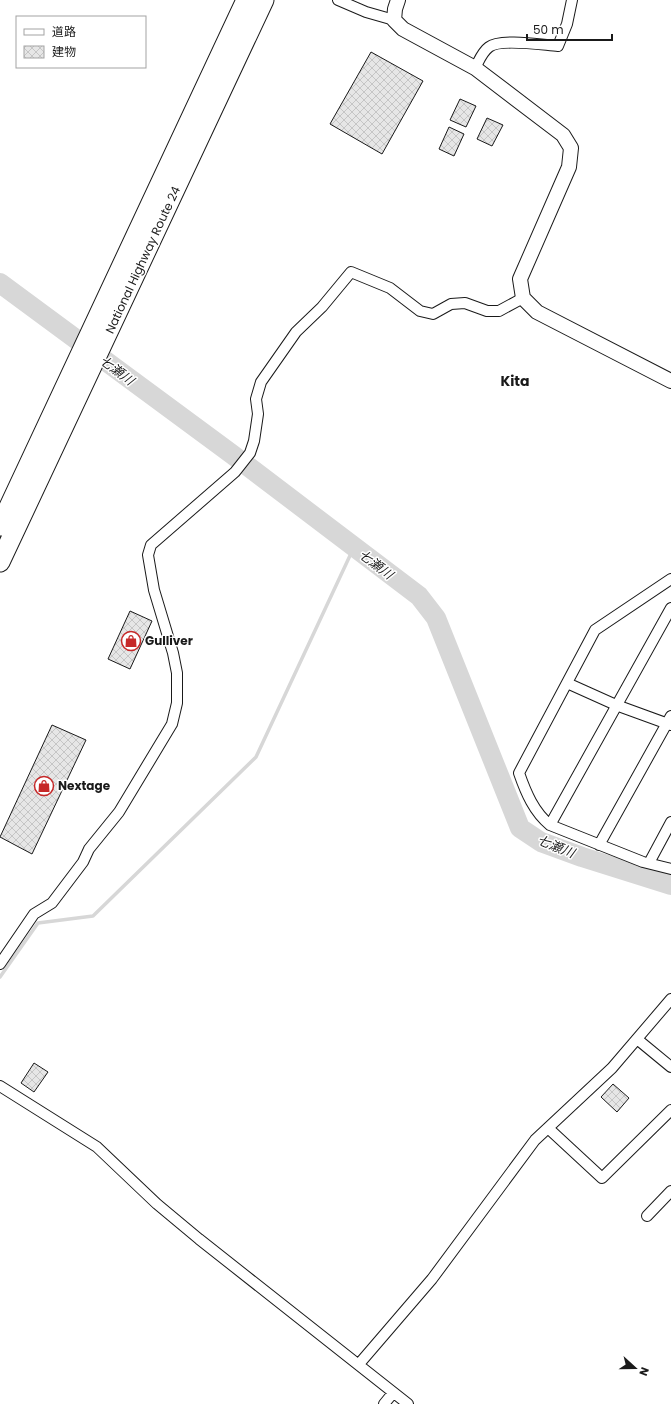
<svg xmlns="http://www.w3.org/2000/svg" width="671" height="1404" font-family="Poppins,'Noto Sans JP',sans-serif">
<defs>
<pattern id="building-cross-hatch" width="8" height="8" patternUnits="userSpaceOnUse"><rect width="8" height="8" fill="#e6e6e6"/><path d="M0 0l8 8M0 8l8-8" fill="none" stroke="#c5c5c5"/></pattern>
</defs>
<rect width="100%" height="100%" fill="#fff"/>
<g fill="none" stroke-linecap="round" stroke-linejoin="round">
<!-- stream -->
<path stroke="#d7d7d7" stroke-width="3.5" d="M0 977 38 923 93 916 256 757 354 547"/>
<!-- river -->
<path stroke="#d7d7d7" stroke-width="20" d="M0 283 233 455 419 596 436 618 520 828 541 842 582 857 671 885"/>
</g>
<!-- building -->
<path fill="url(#building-cross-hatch)" stroke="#1a1a1a" d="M371 52 423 81 382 154 330 124Z
M460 99 476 106 466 127 450 120Z
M487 118 503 125 492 146 477 139Z
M449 127 464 134 454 156 439 149Z
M130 611 152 621 130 669 108 659Z
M52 725 86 740 32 854 0 837Z
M34 1063 48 1072 34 1092 21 1083Z
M613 1084 629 1098 617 1112 601 1097Z"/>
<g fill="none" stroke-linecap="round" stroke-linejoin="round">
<!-- street casing -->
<g stroke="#1a1a1a" stroke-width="12">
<path id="street" d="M338 0 366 12 394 20
M475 68C479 61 482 52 489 47 500 38 543 45 558 46L567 24 572 0
M671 579 595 630 519 773C526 793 534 812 550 825L643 862 671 869
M567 683 616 705 671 725
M550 825 671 608
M599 845 671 716
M649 863 671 822
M0 964 34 914 52 903 83 862 89 849 119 812 172 724 177 703V673L173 653 154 590 148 555 151 545 235 472 250 453 254 441 258 414 256 399 261 382 296 332 322 307 351 272 390 288 420 311 433 314 451 304 465 303 487 311H499L523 298
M637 1039 671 1067
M0 1086 97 1147 157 1204 199 1239 408 1404
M548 1128 602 1178 671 1110
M647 1216 671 1191
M359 1364 432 1279 535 1140 612 1068 671 999
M384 1404 393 1393"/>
</g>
<!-- secondary casing -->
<g stroke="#1a1a1a" stroke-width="16">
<path id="secondary" d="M398 0 395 9 394 20 403 29 475 68 563 135 571 148 569 167 520 279 523 298 537 312 671 381"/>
</g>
<!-- highway casing -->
<g stroke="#1a1a1a" stroke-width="21">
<path id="highway" d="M0 526 246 0
M0 562 264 0"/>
</g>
<!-- street -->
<use href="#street" stroke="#fff" stroke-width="10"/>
<!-- secondary -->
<use href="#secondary" stroke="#fff" stroke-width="14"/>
<!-- highway -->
<use href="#highway" stroke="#fff" stroke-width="19"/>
</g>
<!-- icons -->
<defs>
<g id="shop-ring" transform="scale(1)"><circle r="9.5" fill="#fff" stroke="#c62828" stroke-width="1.5"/><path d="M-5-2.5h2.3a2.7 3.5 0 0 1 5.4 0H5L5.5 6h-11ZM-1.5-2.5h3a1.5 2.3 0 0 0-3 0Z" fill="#c62828"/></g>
</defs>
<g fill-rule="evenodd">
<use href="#shop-ring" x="131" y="641"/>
<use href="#shop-ring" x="44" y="786"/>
</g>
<g text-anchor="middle" stroke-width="3" stroke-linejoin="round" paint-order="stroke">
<!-- street labels -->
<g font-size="12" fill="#1a1a1a" stroke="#fff">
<text transform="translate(143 260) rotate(-65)" y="4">National Highway Route 24</text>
</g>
<!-- poi labels -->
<g font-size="12" font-weight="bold" fill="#1a1a1a" stroke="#fff" text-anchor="start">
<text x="145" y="645">Gulliver</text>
<text x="58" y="790">Nextage</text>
</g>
<!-- water labels -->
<g font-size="13" font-style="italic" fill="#1a1a1a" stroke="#fff">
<text transform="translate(117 370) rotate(37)" y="5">七瀬川</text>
<text transform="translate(376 564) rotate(37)" y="5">七瀬川</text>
<text transform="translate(556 846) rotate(22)" y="5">七瀬川</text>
</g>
<!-- quarter labels -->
<g font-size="14" font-weight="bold" fill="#1a1a1a" stroke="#fff">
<text x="515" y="386">Kita</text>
</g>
</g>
<!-- legend -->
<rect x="16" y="16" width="130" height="52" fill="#ffffff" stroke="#a3a3a3"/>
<rect x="24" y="29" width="20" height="6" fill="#ffffff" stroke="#a3a3a3"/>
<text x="52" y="36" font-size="12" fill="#1a1a1a">道路</text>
<rect x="24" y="46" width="20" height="12" fill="url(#building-cross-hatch)" stroke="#a3a3a3"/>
<text x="52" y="56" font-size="12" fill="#1a1a1a">建物</text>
<!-- north arrow -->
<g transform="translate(635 1368) rotate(111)" stroke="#ffffff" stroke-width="3" paint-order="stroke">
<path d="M0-3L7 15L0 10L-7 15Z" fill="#1a1a1a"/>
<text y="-6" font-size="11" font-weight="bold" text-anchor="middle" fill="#1a1a1a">N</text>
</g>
<!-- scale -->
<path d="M527 34v6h85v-6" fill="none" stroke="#1a1a1a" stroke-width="2"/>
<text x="533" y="34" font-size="12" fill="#1a1a1a" stroke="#ffffff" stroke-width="3" paint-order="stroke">50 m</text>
</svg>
